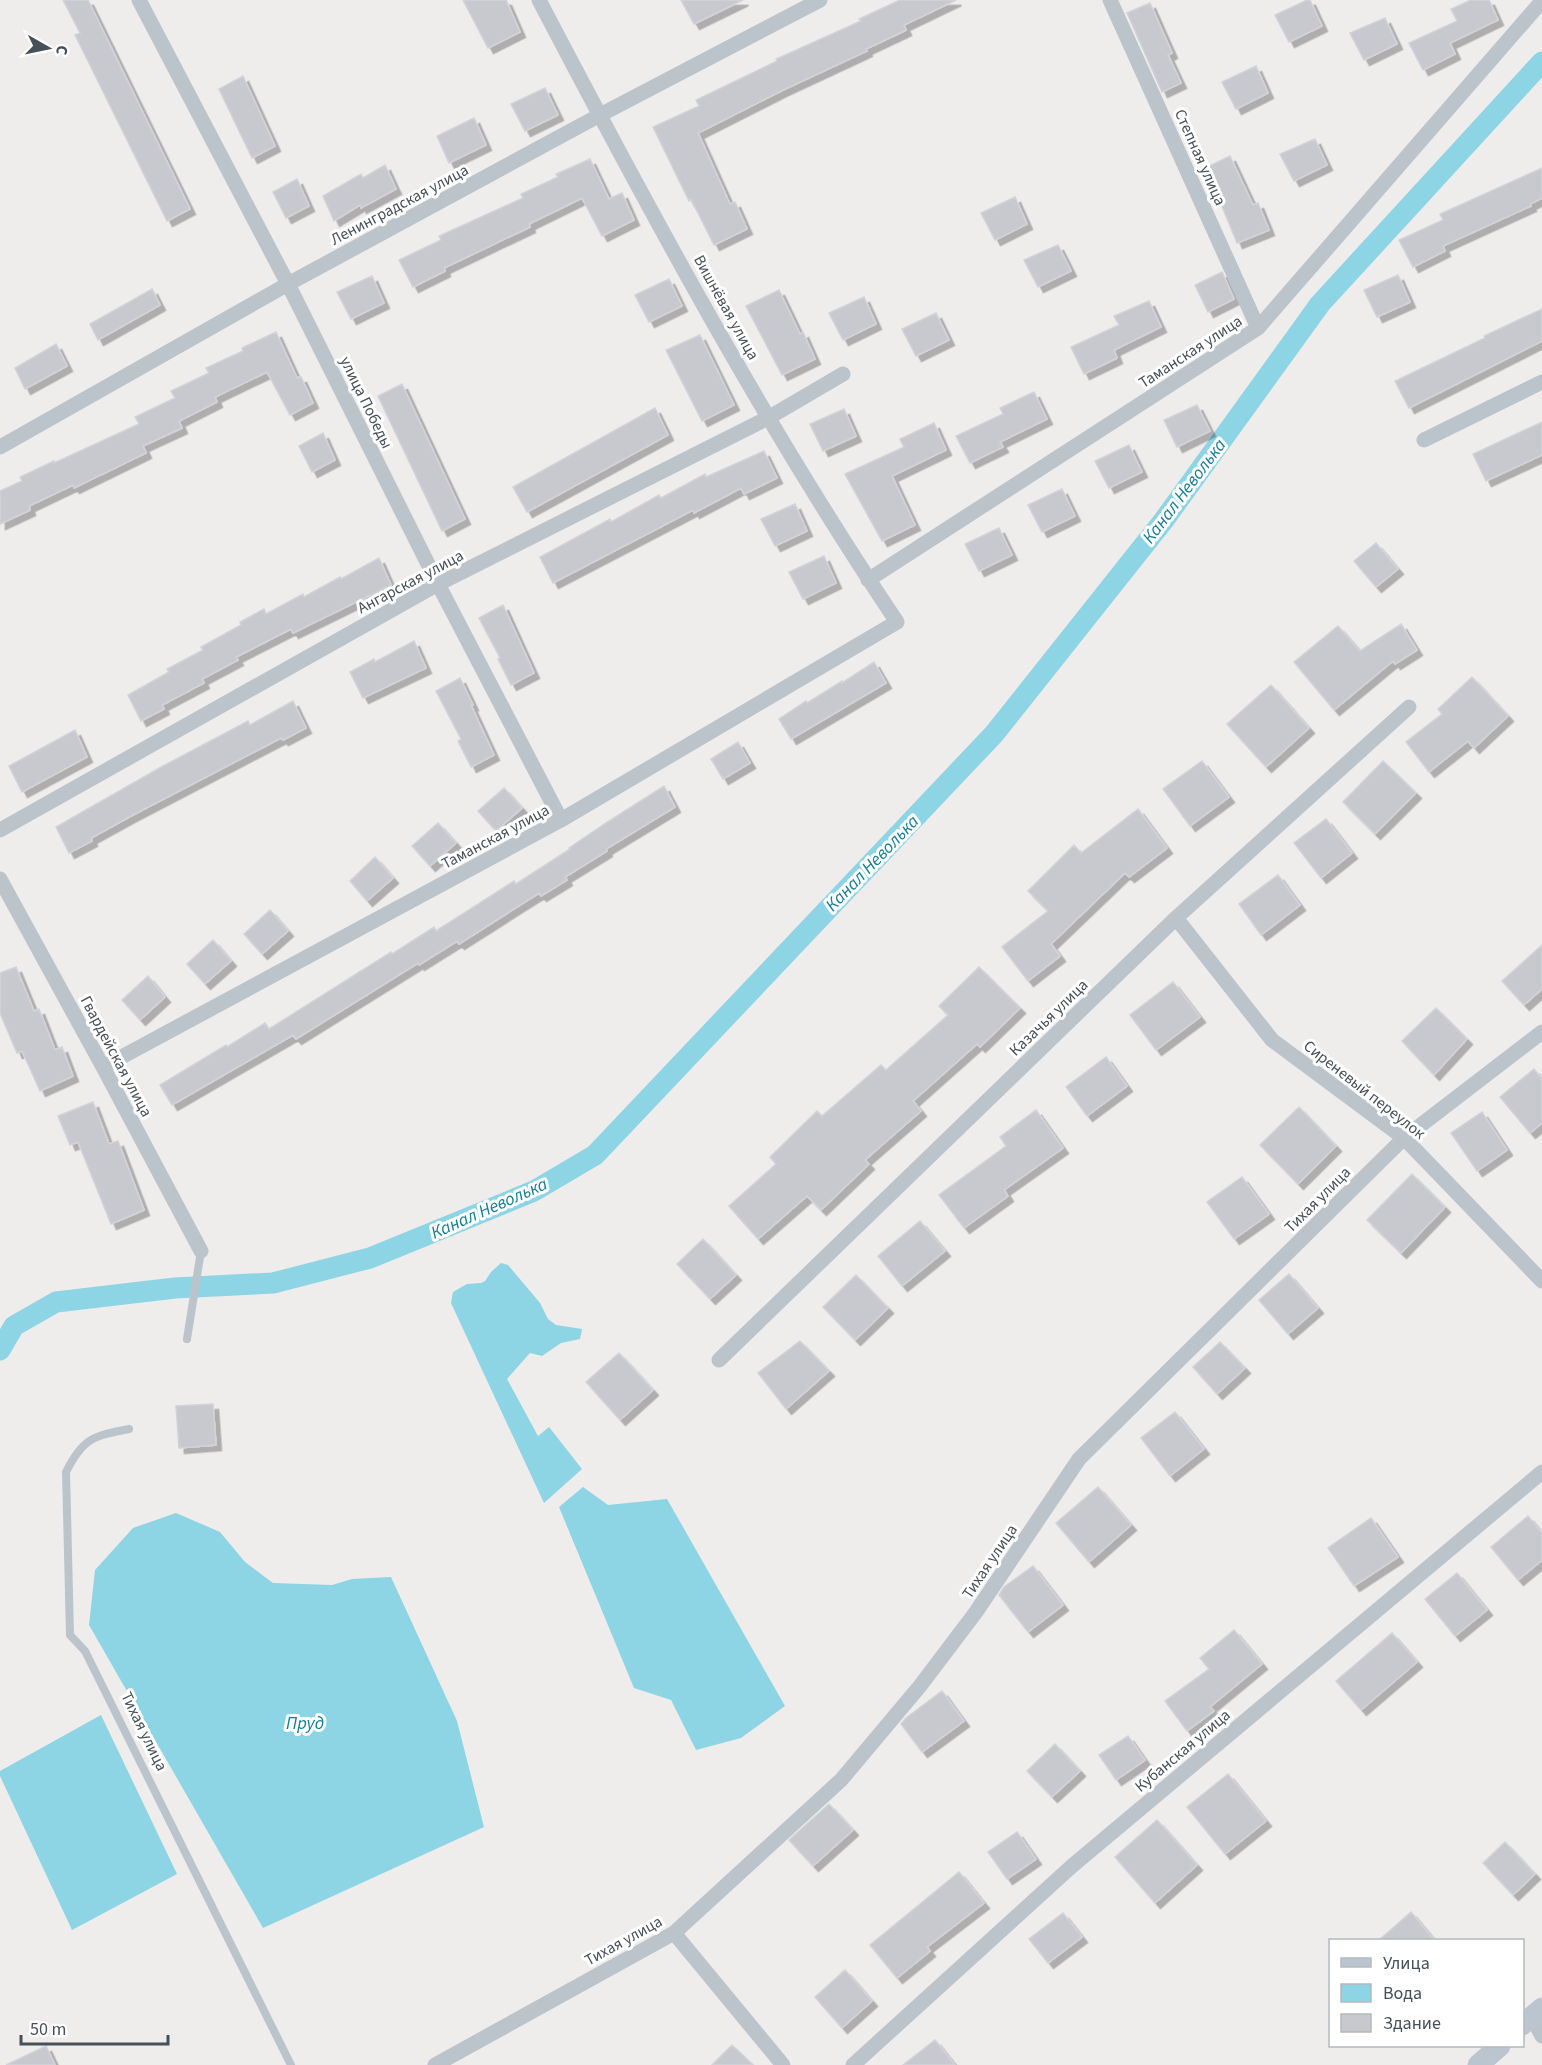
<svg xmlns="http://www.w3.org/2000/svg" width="1542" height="2065" font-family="'Source Sans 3',sans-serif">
<defs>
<filter id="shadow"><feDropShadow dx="5.5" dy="5.5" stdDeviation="0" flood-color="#0004"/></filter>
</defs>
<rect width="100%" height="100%" fill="#efecec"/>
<!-- water -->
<path fill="#8dd4e5" d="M501 1263 508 1265 540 1303 548 1319 556 1325 582 1329 580 1339 561 1343 542 1356 530 1353 507 1379 538 1436 549 1427 582 1469 544 1503 451 1303 453 1292 467 1284 481 1283 485 1281 491 1272Z
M583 1487 608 1505 667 1499 785 1706 741 1738 696 1750 671 1700 634 1688 559 1507Z
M176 1513 220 1532 245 1562 273 1583 332 1585 352 1579 391 1577 457 1721 484 1827 263 1928 89 1625 95 1570 133 1528Z
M101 1715 177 1874 72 1930 0 1776V1771Z"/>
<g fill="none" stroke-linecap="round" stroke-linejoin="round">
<!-- canal -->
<path stroke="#8dd4e5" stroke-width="21" d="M0 1350 14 1326 56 1302 175 1288 273 1283 370 1258 534 1191 595 1155 994 734 1164 520 1320 304 1542 62"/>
</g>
<!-- building -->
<path fill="#c7c9cf" stroke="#d1d3d8" stroke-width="1.5" filter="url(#shadow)" d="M63 0H88L190 209 167 221 75 35 80 33Z
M463 0H506L520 32 488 48Z
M681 0H743L694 24Z
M900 0H956L904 25 906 30 866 49 867 51 783 90 698 133 730 204 735 202 747 229 714 245 691 199 689 201 653 127 699 106 696 100 777 61 776 59 861 21 859 19Z
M1307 0H1310L1322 26 1289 42 1275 15Z
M1471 0H1489L1498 20 1450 43 1455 54 1423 70 1409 43 1457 21 1451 9Z
M1150 3 1172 53 1168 55 1181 83 1162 92 1127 13Z
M1385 18 1397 44 1364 60 1350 33Z
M1256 66 1268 93 1236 109 1222 82Z
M243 76 275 146 252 158 219 89Z
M545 88 558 115 525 131 511 104Z
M474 118 486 145 449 163 437 136Z
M1315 139 1327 165 1294 181 1280 154Z
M1230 156 1253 205 1258 203 1269 230 1237 243 1219 199 1217 200 1203 169Z
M590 159 609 199 622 193 634 220 602 236 582 198 529 224 530 227 444 268 445 271 413 287 399 260 441 240 439 236 523 198 521 194 558 177 556 174Z
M385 165 396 189 361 208 360 205 334 221 323 196 361 174 363 178Z
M1542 168V198L1530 204 1531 206 1443 246 1445 251 1413 267 1399 240 1443 220 1440 214Z
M297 179 309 206 286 218 273 192Z
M1015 197 1027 224 995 240 981 213Z
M1058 245 1071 271 1038 287 1024 260Z
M1222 272 1234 299 1208 312 1195 285Z
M1398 275 1410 302 1377 317 1364 290Z
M372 276 384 303 351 319 337 292Z
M669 279 682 306 649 322 635 295Z
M152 289 160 305 98 340 90 324Z
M779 290 800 334 803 332 815 359 782 375 746 306Z
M864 297 876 324 843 340 829 313Z
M1149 301 1161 327 1114 350 1117 358 1084 374 1071 347 1119 325 1114 316Z
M1542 309V341L1409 408 1395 381 1485 338 1484 336Z
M936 313 949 340 916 356 902 329Z
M276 332 297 378 301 377 313 403 290 415 267 372 215 397 217 402 179 421 182 428 143 446 146 453 74 488 73 485 29 506 30 510 0 524V491L22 481 20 477 54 461V463L139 424 135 417 175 398 171 391 209 373 206 368 243 351 242 348Z
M700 335 734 405 702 421 666 350Z
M56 344 67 366 25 389 15 368Z
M402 384 465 519 442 531 378 396Z
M1034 392 1047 419 1000 442 1003 447 970 463 956 436 1003 414 1000 408Z
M1197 405 1210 431 1177 447 1164 420Z
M655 408 668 435 527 512 513 487Z
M844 409 856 436 823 451 810 424Z
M1542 422V455L1486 481 1473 454Z
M934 423 946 450 892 476 915 525 882 541 845 474 904 447 900 439Z
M323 433 335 460 312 472 299 446Z
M1129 445 1142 472 1109 488 1095 461Z
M764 451 777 478 744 494 741 488 694 513 693 510 553 583 540 557 610 519 611 522 659 495 661 498 705 474 706 477Z
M1062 489 1075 516 1042 532 1028 505Z
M795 504 807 531 775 546 761 519Z
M999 528 1012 555 979 571 965 544Z
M1376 543 1398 569 1376 587 1354 561Z
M824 556 836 583 803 599 789 572Z
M379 558 391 585 293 633 291 629 236 657 238 660 202 679 204 683 162 705 164 709 141 721 128 695 169 672 167 669 203 650 201 647 241 625 240 622 264 609 266 614 303 594 304 597 340 577 341 579Z
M503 605 534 673 511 685 498 659 500 658 479 618Z
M1401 624 1417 650 1395 664 1393 661 1334 710 1294 662 1338 626 1360 651Z
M414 641 426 668 363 698 350 672 374 659 375 662Z
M874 662 886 683 791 739 779 719 806 701 807 703 842 681V683Z
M1472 677 1508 716 1474 748 1468 741 1429 772 1406 742 1442 714 1438 709Z
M460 678 473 705H471L494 755 471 767 458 741 461 739 436 691Z
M1271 685 1309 728 1266 767 1227 724Z
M293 701 306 728 283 740 281 738 131 816 91 838 92 841 69 853 56 827 163 766 248 721 250 725Z
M75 730 87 757 22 792 9 766Z
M738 742 750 763 723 779 711 759Z
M1202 761 1229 797 1190 826 1163 789Z
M1383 761 1416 793 1375 834 1343 802Z
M664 786 675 807 606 849 607 851 565 877 567 880 541 896 539 893 459 944 457 941 419 965 418 963 296 1039 293 1035 172 1105 160 1085 226 1045 227 1047 265 1023 269 1029 391 952 392 954 434 927 436 931 514 881 516 884 570 849 569 848 606 823Z
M504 788 522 808 496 831 478 811Z
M1138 809 1167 848 1129 877 1125 873 1051 944 1060 956 1028 981 1002 947 1048 911 1028 891 1074 845 1081 853Z
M1326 819 1352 853 1321 878 1294 843Z
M438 823 456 843 430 866 412 846Z
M375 857 393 878 367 901 350 881Z
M1278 875 1300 905 1261 935 1239 904Z
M270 910 288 931 262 954 244 934Z
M213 940 231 961 205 984 187 964Z
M1542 945V989L1524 1005 1502 981Z
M16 967 34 1011 39 1009 55 1050 62 1047 73 1076 40 1091 22 1051 17 1053 0 1013V973Z
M979 967 1020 1008 980 1047 977 1044 913 1101 921 1111 865 1160 869 1164 821 1210 807 1196 758 1239 729 1206 776 1164 770 1157 817 1111 822 1116 881 1065 886 1070 948 1015 939 1006Z
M148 976 165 997 140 1020 122 1000Z
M1173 982 1200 1017 1156 1050 1130 1015Z
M1436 1008 1467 1039 1434 1075 1402 1041Z
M1106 1057 1127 1086 1087 1116 1066 1087Z
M1534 1069 1542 1079V1123L1530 1133 1500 1097Z
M93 1102 109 1144 118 1141 144 1210 111 1224 78 1142 70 1145 58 1116Z
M1299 1107 1336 1146 1298 1184 1260 1145Z
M1036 1110 1063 1148 1004 1190 1008 1196 964 1228 939 1195 1006 1146 1000 1137Z
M1482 1112 1507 1150 1477 1171 1451 1133Z
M1412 1174 1445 1207 1401 1253 1367 1220Z
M1242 1177 1269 1214 1234 1239 1207 1202Z
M920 1221 945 1251 902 1286 878 1256Z
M703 1239 736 1275 710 1299 677 1264Z
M1289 1274 1318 1308 1288 1334 1259 1300Z
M856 1275 888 1308 855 1340 823 1307Z
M800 1341 829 1371 786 1409 758 1373Z
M1220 1342 1245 1368 1217 1394 1193 1367Z
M619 1353 653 1390 620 1420 586 1382Z
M213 1404 216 1445 179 1448 176 1406Z
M1175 1412 1204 1449 1170 1476 1141 1438Z
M1098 1487 1131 1525 1089 1562 1056 1523Z
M1528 1516 1542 1533V1560L1518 1580 1491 1547Z
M1371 1518 1398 1557 1354 1586 1328 1548Z
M1033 1566 1063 1605 1028 1632 999 1595 1004 1587Z
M1457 1573 1487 1610 1455 1636 1425 1599Z
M1234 1630 1262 1664 1210 1707 1214 1711 1187 1731 1165 1701 1209 1669 1200 1658Z
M1392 1633 1417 1662 1361 1710 1336 1681Z
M942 1691 964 1721 922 1752 901 1724 906 1718Z
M1128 1736 1145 1760 1116 1780 1099 1755Z
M1055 1744 1080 1771 1052 1797 1027 1771Z
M1228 1774 1266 1821 1225 1854 1187 1807Z
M829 1804 853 1830 813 1866 789 1840Z
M1157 1820 1197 1865 1155 1903 1115 1857Z
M1017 1832 1036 1859 1007 1879 988 1852Z
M1505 1842 1535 1874 1513 1895 1483 1863Z
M959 1872 984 1903 927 1947 930 1951 897 1978 870 1945Z
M1411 1912 1435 1941H1378Z
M1063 1913 1082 1937 1048 1963 1029 1939Z
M845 1970 872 2001 842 2028 815 1997Z
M935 2040 955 2065H903Z
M732 2045 753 2065H712Z
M46 2046 55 2065H6Z"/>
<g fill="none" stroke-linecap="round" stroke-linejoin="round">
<!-- service -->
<path stroke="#bbc4cb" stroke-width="8" d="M187 1339 201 1251
M129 1429C93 1436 83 1438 66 1472L70 1635 85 1651 291 2065"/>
<!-- minor -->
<path stroke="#bbc4cb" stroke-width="15" d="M139 0 288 284 438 584 561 820
M1110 0 1258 328
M1424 440 1542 382
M0 447 288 284 600 115 820 0
M868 580 1258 328 1542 1
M0 830 438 584 768 418 843 374
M0 879 103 1067 201 1251
M1176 918 1272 1040 1404 1138 1542 1281
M103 1067 561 820 897 622C764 424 650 212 539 0
M719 1360 1176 918 1409 707
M674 1933 783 2065
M1532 2017 1542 2036
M435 2065 674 1933 841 1780 920 1686 976 1612 1079 1459 1404 1138 1542 1032
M853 2065 1072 1866 1542 1472"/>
<!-- secondary -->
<path stroke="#bbc5cf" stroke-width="21" d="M1522 2025 1542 2008
M1478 2065 1500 2046"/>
</g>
<g text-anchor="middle" stroke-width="6" stroke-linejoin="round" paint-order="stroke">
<!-- street labels -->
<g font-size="16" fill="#465058" stroke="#fff">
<text transform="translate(1201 157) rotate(66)" y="6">Степная улица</text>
<text transform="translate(399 204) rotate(-28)" y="6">Ленинградская улица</text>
<text transform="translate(727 307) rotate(61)" y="6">Вишнёвая улица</text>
<text transform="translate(1190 351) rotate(-33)" y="6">Таманская улица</text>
<text transform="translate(367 402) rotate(64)" y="6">улица Победы</text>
<text transform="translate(410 581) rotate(-28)" y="6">Ангарская улица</text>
<text transform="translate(495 836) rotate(-28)" y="6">Таманская улица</text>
<text transform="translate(1048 1017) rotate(-44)" y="6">Казачья улица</text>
<text transform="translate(117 1056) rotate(62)" y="6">Гвардейская улица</text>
<text transform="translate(1365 1089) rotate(38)" y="6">Сиреневый переулок</text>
<text transform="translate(1317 1199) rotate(-45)" y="6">Тихая улица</text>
<text transform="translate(989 1561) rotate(-56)" y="6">Тихая улица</text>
<text transform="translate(145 1731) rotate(64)" y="6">Тихая улица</text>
<text transform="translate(1182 1750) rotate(-40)" y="6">Кубанская улица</text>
<text transform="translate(623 1940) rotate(-29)" y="6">Тихая улица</text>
</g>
<!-- water labels -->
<g font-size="18" font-style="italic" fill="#167c94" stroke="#fff">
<text transform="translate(1184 491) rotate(-53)" y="6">Канал Неволька</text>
<text transform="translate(872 863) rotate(-46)" y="6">Канал Неволька</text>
<text transform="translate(489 1208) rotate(-24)" y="6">Канал Неволька</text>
<text x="305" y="1729">Пруд</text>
</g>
</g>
<!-- legend -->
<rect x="1329" y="1939" width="195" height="108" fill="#ffffff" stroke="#b5b9bc" stroke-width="1.5"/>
<rect x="1341" y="1958" width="30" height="9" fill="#bbc5cf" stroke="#b5b9bc" stroke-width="1.5"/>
<text x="1383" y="1969" font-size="18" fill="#465058">Улица</text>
<rect x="1341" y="1984" width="30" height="18" fill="#8dd4e5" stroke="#b5b9bc" stroke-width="1.5"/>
<text x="1383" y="1999" font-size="18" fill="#465058">Вода</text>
<rect x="1341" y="2014" width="30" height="18" fill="#c7c9cf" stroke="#b5b9bc" stroke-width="1.5"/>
<text x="1383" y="2029" font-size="18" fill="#465058">Здание</text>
<!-- north arrow -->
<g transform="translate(48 48) rotate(99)" stroke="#ffffff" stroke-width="4.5" paint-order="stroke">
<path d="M0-4.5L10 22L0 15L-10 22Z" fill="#465058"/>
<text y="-9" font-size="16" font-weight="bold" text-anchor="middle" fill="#465058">С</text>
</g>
<!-- scale -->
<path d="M21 2035v9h147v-9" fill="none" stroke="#465058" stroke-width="3"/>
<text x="30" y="2035" font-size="18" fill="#465058" stroke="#ffffff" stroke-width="4.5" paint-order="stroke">50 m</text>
</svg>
